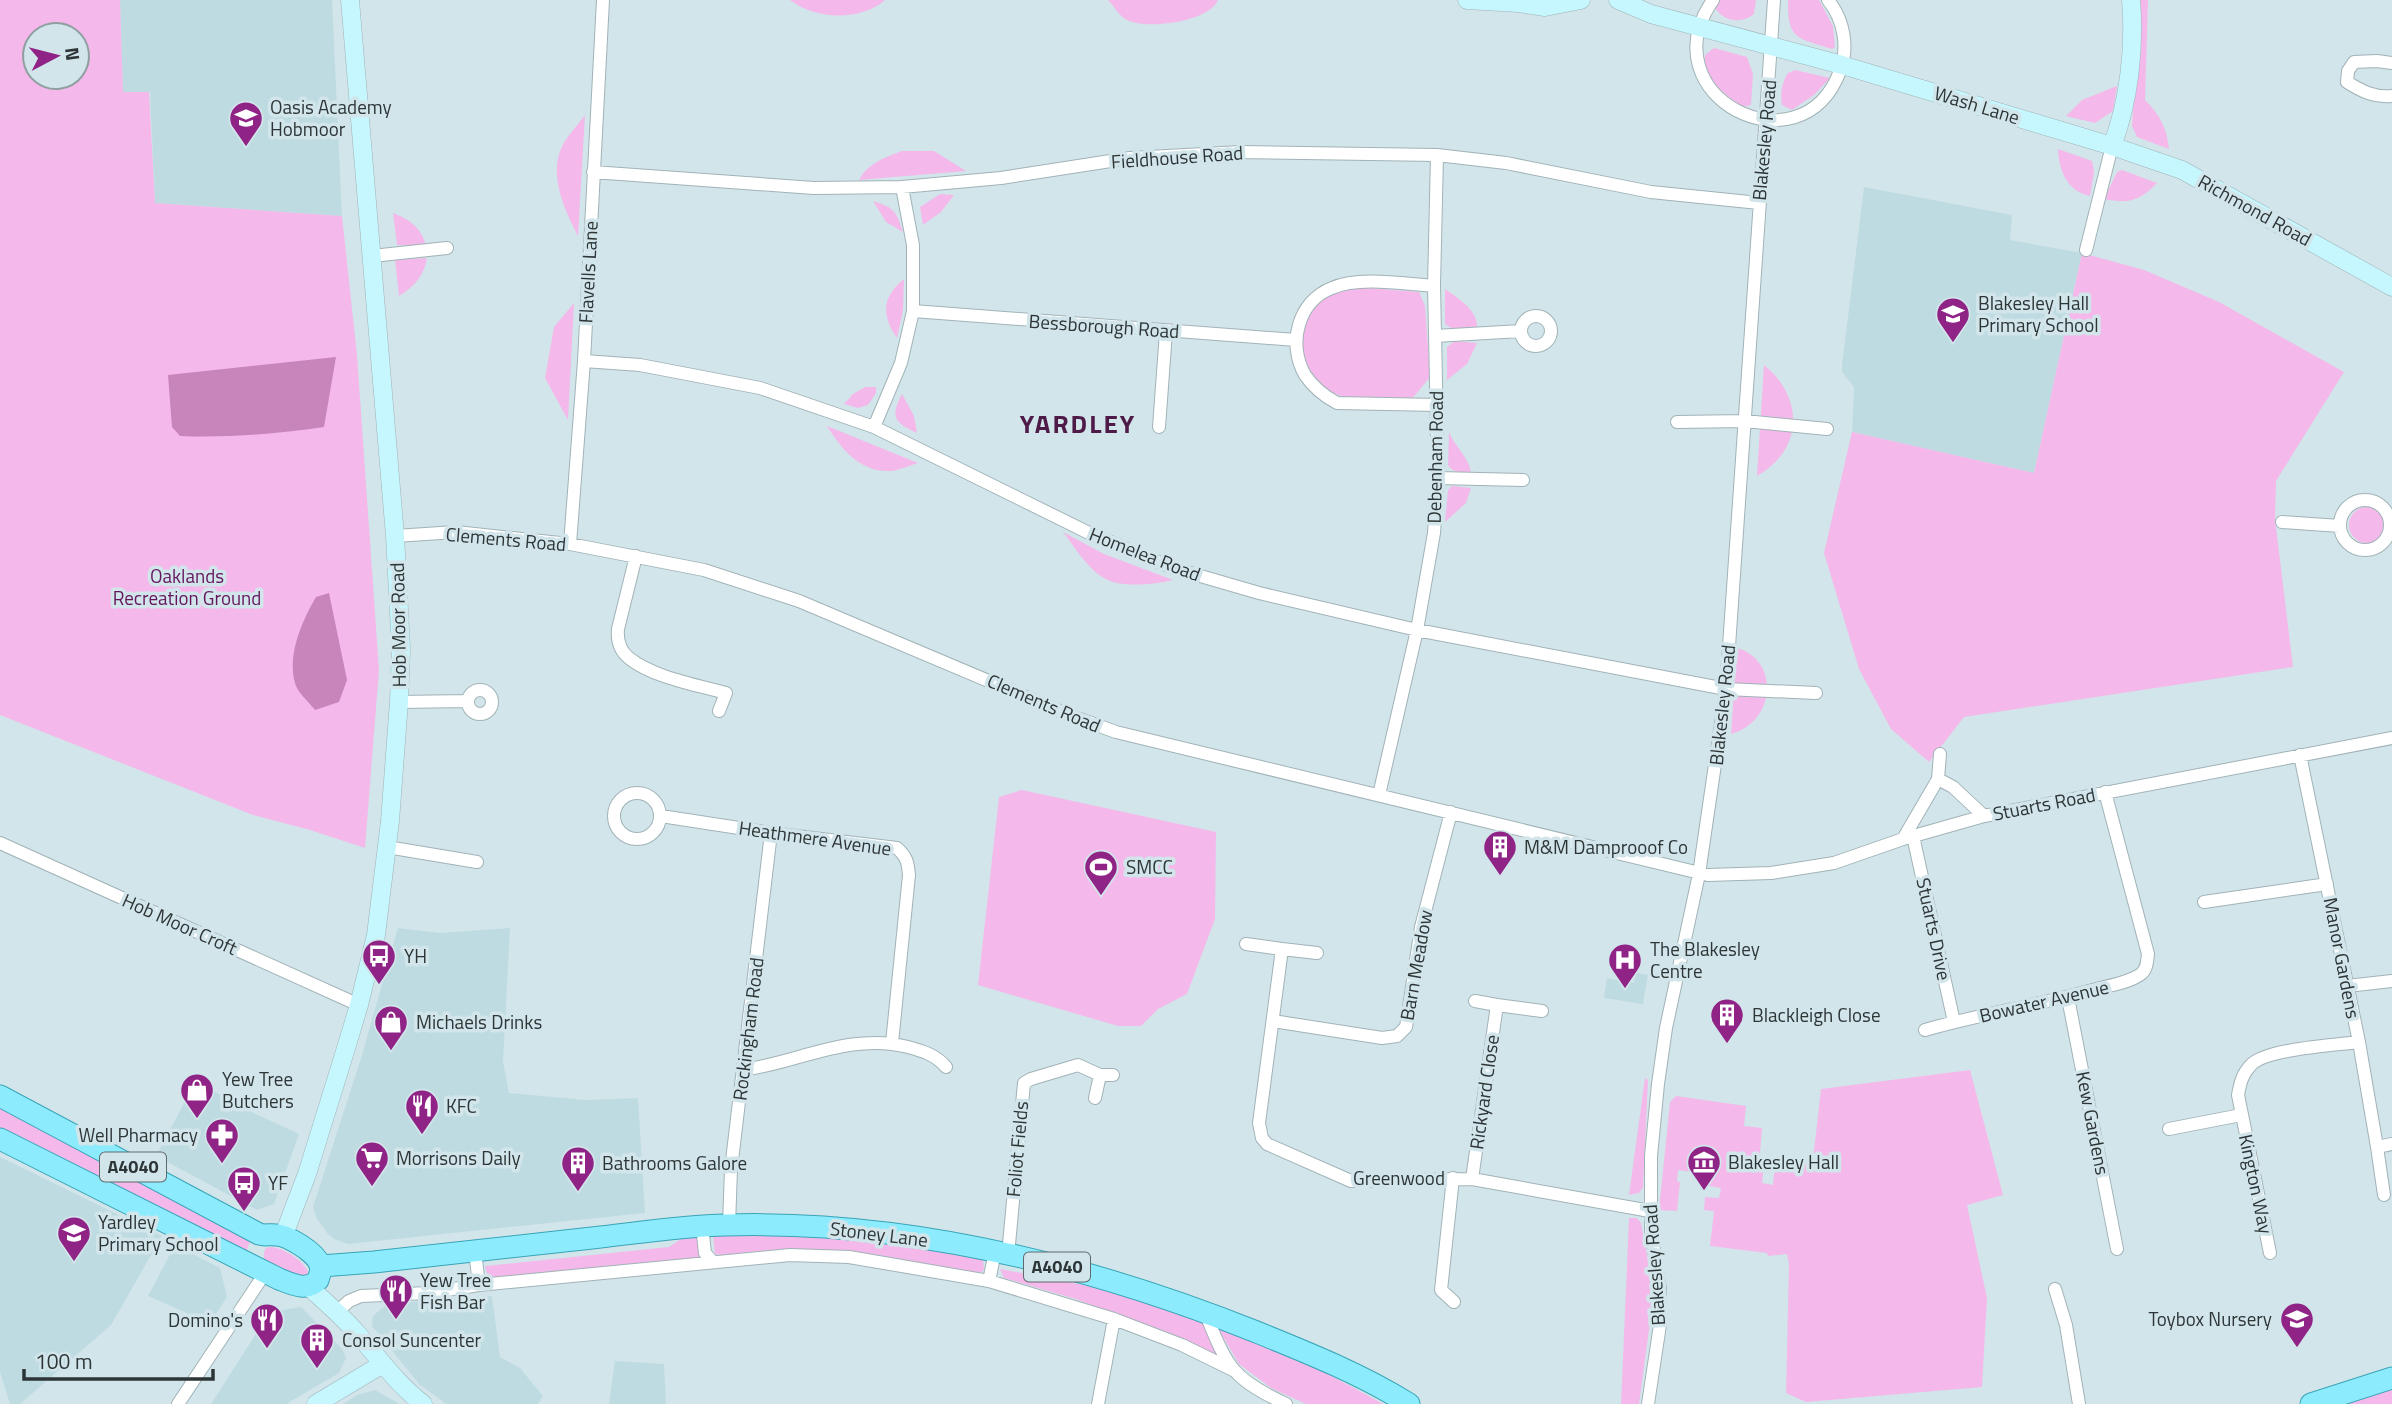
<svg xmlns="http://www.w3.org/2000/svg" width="2392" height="1404" font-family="'Titillium Web',sans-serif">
<rect width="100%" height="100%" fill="#d2e5ea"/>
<!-- built -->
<path fill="#bfdbe2" d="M120 0H332L342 216 155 203 150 92H123Z
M1864 187 2012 215 2010 240 2082 253 2034 473 1852 432 1854 387 1842 372V365Z
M398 928 440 933 510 928 503 1062 509 1093 586 1100 638 1098 645 1213 348 1244 334 1239 328 1234 317 1219 313 1207 362 1055Z
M1636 973 1648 975 1643 1004 1604 998 1607 978 1634 983Z
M196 1081 243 1108 299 1134 274 1204 257 1210 156 1156Z
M0 1157 162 1236 111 1325 20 1404H10L0 1372Z
M175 1245 220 1268 227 1297 208 1326 198 1318 148 1296Z
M492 1296 500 1357 520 1368 543 1396 538 1404H446L419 1384 372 1326 373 1316 387 1304Z
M301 1307 342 1349 346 1358 339 1373 286 1404H211L270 1312Z
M615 1361 664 1364 666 1404H609Z
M375 1390 400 1404H343L357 1395Z"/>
<!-- green -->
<path fill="#f4b9ea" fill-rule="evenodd" d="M0 0H120L123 92H149L155 203 342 216 357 355 379 670 365 848 310 830 253 815 0 715ZM35 35H77V77H35Z
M790 0H885C862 21 815 20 790 0Z
M1108 0H1218C1209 22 1147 30 1127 20 1120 17 1114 6 1108 0Z
M1720 0H1756L1754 14C1742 24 1724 22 1715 8Z
M1788 0H1819L1833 26 1835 47 1832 49C1798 38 1787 40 1788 0Z
M2137 0H2148L2145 100C2160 115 2167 128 2169 149L2137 137 2132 126 2138 40Z
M1714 48 1747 57 1753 74 1751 105 1742 107C1724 93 1703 80 1705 55Z
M1795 70 1830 78 1814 95 1792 110 1782 105C1780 94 1782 82 1788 73Z
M2117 86 2113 111 2095 123 2066 116 2082 100Z
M585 115 578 236C564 208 546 172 565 141 571 132 579 123 585 115Z
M2058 149 2092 161 2094 172 2090 196C2067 191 2059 171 2058 149Z
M902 151H934L966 171 859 180C868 163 886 157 902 151Z
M2122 170 2157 183C2140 201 2128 204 2104 199L2117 172Z
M940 194 954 195 941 212 923 225 920 207Z
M873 201C895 208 896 211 903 232L886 222Z
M393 213C409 219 422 228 426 246L397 245Z
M2082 253 2144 270 2219 302 2344 372 2276 481 2275 519 2293 667 1964 717 1929 762 1891 729 1859 669 1824 553 1852 432 2034 473Z
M427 258C424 276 414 287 399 296L395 260Z
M904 279 903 310 897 338C881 315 882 297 904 279Z
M1357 287 1419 292 1425 306 1430 377 1412 399C1395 399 1356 402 1341 396 1304 382 1287 334 1317 303 1327 293 1343 289 1357 287Z
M1445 289C1459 299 1478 310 1477 328L1453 329 1445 324Z
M574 303 568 420 545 378 554 327Z
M1455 341 1477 343 1467 364 1447 380V347Z
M1764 365C1804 397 1804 449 1757 476Z
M865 387H876V393L868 405 858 408 844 404 853 394Z
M902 394 914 416 917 433C894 423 890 417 902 394Z
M827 426 918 463C910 465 900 470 892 471 861 473 842 450 827 426Z
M1449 432C1455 447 1470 458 1471 474 1462 473 1453 473 1448 465Z
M1452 486 1471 488 1466 503 1445 522 1448 490Z
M2349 525a18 18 0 1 1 36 0a18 18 0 1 1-36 0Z
M1063 532 1104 554 1173 580C1157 584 1124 588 1108 580 1089 572 1075 547 1063 532Z
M1737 648C1780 660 1776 722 1731 734Z
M1022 790 1216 832 1215 919 1187 994 1158 1009 1141 1026H1118L978 985 999 797Z
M1970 1070 2003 1195 1967 1205 1987 1298 1982 1387 1806 1402 1786 1393 1789 1264 1787 1254 1768 1256 1767 1253 1710 1246 1714 1211 1704 1210 1705 1197 1719 1198 1721 1188 1704 1185 1706 1169 1693 1168 1692 1172 1678 1170 1677 1181 1680 1182 1677 1211 1659 1210 1670 1102 1676 1096 1746 1106 1744 1126 1762 1128 1759 1165 1764 1166 1762 1183 1773 1185 1776 1156 1813 1159 1821 1089Z
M1645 1078 1648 1080 1643 1187 1639 1193 1629 1195Z
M0 1107 251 1239 245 1255 85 1175 0 1128Z
M1629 1218H1637L1641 1223 1654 1293 1639 1404H1621Z
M713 1234H802L976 1256 983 1260 984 1270 978 1274 878 1255 782 1249 721 1255 715 1254Z
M697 1236 700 1256 696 1260 494 1279 488 1277 485 1266 669 1247 684 1237Z
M272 1247C285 1249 303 1260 308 1272L305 1277 300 1279C287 1273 255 1267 266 1248Z
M1000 1269 1119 1292 1202 1318 1219 1353 1215 1355 1076 1299 1004 1278Z
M1215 1323C1273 1346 1328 1373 1383 1404H1306L1271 1388 1239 1364Z
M2392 1387V1404H2341Z"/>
<!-- forest -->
<path fill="#c785bc" d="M336 357 324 427C276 434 229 438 180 436L172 427 168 375Z
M329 593 347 680 339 702 315 710C309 702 297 692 295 683 287 655 302 621 316 597Z"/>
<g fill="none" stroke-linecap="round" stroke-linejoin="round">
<!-- street casing -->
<g stroke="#a1b3b7" stroke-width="14">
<path id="street" d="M1713 0C1646 96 1801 175 1840 71 1849 47 1844 20 1828 0
M2392 63 2377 61 2354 62 2348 71 2347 82C2361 91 2375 98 2392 96
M593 172 814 188 902 187 1001 178 1130 158 1241 152 1437 155 1506 163 1651 192 1759 203
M2086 250 2112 146
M372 256 447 248
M1434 286C1404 284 1359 276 1332 288 1298 301 1287 344 1305 375 1313 387 1324 396 1337 403L1438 405
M913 311 1296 340
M1521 331a15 15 0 1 1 30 0a15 15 0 1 1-30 0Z
M1435 336 1521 331
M584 361 640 365 760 388 874 427 1089 533 1173 568 1259 593 1417 630 1726 689 1816 693
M1677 422 1745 421 1827 429
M874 427 901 363 913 311V245L902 187
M1159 427 1166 332
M1438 478 1523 480
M2340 525a25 25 0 1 1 50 0a25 25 0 1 1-50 0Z
M2282 522 2340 526
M395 536 456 532 570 544 704 570 799 601 1069 715 1116 732 1708 875 1771 873 1834 863 1903 839 1984 816 2392 738
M570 544 584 361 603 0
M636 556 618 629C617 640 620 651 629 658 652 677 697 685 726 693L719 711
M468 702a12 12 0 1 1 24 0a12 12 0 1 1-24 0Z
M399 702 467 701
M2300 755 2359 1042 2377 1147 2392 1144
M1938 779 1940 754
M614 816a23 23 0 1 1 46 0a23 23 0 1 1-46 0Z
M1379 795 1417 630 1434 533 1438 478 1434 286 1437 155
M661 816 771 833 897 848C907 857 908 863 909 875L892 1043
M1913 836 1954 1022
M1903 839 1938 779 1953 787 1984 816
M0 843 359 1005
M387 847 477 862
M2204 902 2327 884
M1246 944 1282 949 1259 1123 1262 1138 1267 1144 1351 1181 1472 1179 1650 1211
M1282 949 1317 953
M2347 986 2392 981
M2068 998 2117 1249
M1475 1001 1497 1005
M1273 1021 1382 1038 1397 1036 1406 1027 1421 927 1451 812
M1925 1030C1983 1013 2042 1005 2100 988 2113 985 2130 982 2141 974 2147 969 2147 962 2148 954L2105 792
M743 1070C799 1062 851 1032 908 1047 923 1051 936 1055 946 1067
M1095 1098 1100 1075H1113
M2169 1129 2241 1115
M2377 1147 2384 1195
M1453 1178 1441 1290 1454 1302
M1472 1179 1497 1005 1542 1011
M729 1225 731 1169 771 833
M702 1226 705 1253 712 1261
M475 1251 479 1285 790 1255 849 1257 989 1281 1114 1319 1182 1345 1235 1371
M2270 1253 2238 1095C2240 1084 2242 1074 2251 1065 2265 1049 2336 1045 2359 1042
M1008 1255 1024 1083 1031 1079 1078 1065 1100 1075
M989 1281 995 1252
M2055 1289 2066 1325 2079 1404
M337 1312 349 1301 361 1296 428 1293 479 1285
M1205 1312C1212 1329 1222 1357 1235 1371 1246 1384 1271 1397 1286 1404
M178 1404 265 1273
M1098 1404 1114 1319
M1648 1404 1660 1325V1289L1651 1230V1156L1658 1084 1666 1028 1699 874 1726 689 1774 0"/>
</g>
<!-- secondary casing -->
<g stroke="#a1b3b7" stroke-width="19">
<path id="secondary" d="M1467 0 1519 3 1545 7 1581 0
M1618 0 1651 14 1842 65 2112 146 2182 170 2392 287
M2112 146C2129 102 2135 47 2131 0
M283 1237 307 1174 343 1058 359 1005 376 935 390 821 399 702 401 649 395 536 350 0
M308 1286C324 1301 341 1315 356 1332 378 1357 396 1383 423 1404
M316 1404 381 1365"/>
</g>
<!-- primary casing -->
<g stroke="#39a4b7" stroke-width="23">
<path id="primary" d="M0 1096 259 1234C266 1236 268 1234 276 1235 287 1235 315 1252 319 1263 322 1268 320 1274 318 1280 307 1292 292 1284 279 1279L0 1139
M321 1266 374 1262C447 1254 520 1246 592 1238 637 1233 681 1226 726 1225 906 1220 1088 1265 1254 1331 1306 1352 1361 1374 1409 1404
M2311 1404 2392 1378"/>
</g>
<!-- street -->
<use href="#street" stroke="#fff" stroke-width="12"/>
<!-- secondary -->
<use href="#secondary" stroke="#c6f6fe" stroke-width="18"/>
<!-- primary -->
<use href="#primary" stroke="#8cecfd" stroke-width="21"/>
</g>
<!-- icons -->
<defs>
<g id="school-pin" transform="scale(1.75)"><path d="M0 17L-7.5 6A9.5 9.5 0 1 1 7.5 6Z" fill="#902386" stroke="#d2e5ea"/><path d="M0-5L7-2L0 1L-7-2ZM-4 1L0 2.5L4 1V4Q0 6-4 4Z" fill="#fff"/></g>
<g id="building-pin" transform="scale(1.75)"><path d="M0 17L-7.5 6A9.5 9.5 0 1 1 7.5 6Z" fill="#902386" stroke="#d2e5ea"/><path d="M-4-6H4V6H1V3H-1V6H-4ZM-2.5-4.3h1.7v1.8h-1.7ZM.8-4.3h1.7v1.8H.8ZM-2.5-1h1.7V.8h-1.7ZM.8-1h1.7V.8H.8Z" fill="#fff"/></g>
<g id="stadium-pin" transform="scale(1.75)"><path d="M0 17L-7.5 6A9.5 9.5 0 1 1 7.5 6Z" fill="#902386" stroke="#d2e5ea"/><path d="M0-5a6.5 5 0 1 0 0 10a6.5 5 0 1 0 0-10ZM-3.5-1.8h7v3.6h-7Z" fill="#fff"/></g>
<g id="bus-pin" transform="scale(1.75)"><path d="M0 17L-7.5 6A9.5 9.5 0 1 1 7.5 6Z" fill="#902386" stroke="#d2e5ea"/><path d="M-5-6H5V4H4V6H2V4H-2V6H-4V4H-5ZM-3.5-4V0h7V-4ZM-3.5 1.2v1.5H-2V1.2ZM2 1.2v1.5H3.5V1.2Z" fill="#fff"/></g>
<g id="hospital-pin" transform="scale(1.75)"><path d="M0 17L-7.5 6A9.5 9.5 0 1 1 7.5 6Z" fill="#902386" stroke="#d2e5ea"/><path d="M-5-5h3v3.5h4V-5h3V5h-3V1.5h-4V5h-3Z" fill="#fff"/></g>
<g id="shop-pin" transform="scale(1.75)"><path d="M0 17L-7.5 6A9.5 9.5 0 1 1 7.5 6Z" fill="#902386" stroke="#d2e5ea"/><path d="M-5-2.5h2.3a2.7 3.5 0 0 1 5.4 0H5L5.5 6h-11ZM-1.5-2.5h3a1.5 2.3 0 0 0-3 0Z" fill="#fff"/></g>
<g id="restaurant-pin" transform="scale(1.75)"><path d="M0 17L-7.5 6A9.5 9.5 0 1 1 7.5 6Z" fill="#902386" stroke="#d2e5ea"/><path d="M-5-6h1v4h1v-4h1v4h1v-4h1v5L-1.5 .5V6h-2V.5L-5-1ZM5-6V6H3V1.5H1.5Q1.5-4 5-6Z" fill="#fff"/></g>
<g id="pharmacy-pin" transform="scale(1.75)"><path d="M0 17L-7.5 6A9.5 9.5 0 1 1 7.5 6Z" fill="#902386" stroke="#d2e5ea"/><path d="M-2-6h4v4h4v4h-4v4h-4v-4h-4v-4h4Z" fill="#fff"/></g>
<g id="supermarket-pin" transform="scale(1.75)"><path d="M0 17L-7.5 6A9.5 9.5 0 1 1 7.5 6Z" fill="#902386" stroke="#d2e5ea"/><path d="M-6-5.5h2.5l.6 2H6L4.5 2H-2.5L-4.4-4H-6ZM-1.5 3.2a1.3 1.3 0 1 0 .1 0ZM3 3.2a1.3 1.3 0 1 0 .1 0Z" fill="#fff"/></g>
<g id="museum-pin" transform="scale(1.75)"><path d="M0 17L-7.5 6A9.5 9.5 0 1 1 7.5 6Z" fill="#902386" stroke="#d2e5ea"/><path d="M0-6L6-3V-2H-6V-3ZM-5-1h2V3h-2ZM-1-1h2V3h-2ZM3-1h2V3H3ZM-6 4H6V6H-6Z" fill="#fff"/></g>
</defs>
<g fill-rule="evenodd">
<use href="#school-pin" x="246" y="118"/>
<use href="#school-pin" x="1953" y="314"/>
<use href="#building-pin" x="1500" y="847"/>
<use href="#stadium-pin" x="1101" y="867"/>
<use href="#bus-pin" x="379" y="956"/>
<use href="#hospital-pin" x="1625" y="960"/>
<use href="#building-pin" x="1727" y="1015"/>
<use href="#shop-pin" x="391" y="1022"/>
<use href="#shop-pin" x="197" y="1090"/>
<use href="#restaurant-pin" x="422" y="1106"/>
<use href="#pharmacy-pin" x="222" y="1135"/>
<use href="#supermarket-pin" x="372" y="1158"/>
<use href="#museum-pin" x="1704" y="1162"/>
<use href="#building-pin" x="578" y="1163"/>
<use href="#bus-pin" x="244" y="1183"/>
<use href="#school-pin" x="74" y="1233"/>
<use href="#restaurant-pin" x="396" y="1291"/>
<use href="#school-pin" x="2297" y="1319"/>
<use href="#restaurant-pin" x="267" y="1320"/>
<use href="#building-pin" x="317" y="1340"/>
</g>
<g text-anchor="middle" stroke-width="7" stroke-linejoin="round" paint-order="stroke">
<!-- shield labels -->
<g fill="#d2e5ea" stroke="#5e6a6c" stroke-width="2">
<rect x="100" y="1152.5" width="66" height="29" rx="5"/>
<rect x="1024" y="1252.5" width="66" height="29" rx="5"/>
</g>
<g font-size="18" font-weight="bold" fill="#2d3536">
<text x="133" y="1173">A4040</text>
<text x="1057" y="1273">A4040</text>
</g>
<!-- street labels -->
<g font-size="19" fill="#2d3536" stroke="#d2e5ea">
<text transform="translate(1977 105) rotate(17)" y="7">Wash Lane</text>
<text transform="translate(1764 140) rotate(-85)" y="7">Blakesley Road</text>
<text transform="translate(1177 157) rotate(-4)" y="7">Fieldhouse Road</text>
<text transform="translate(2255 210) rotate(29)" y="7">Richmond Road</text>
<text transform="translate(588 272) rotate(-87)" y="7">Flavells Lane</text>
<text transform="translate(1104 326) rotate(4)" y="7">Bessborough Road</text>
<text transform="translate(1435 457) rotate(-89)" y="7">Debenham Road</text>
<text transform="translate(506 539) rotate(5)" y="7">Clements Road</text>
<text transform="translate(1145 554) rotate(21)" y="7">Homelea Road</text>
<text transform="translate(398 625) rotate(-91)" y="7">Hob Moor Road</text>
<text transform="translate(1044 703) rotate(23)" y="7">Clements Road</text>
<text transform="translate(1722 705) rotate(-84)" y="7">Blakesley Road</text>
<text transform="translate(2044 804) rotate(-11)" y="7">Stuarts Road</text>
<text transform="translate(815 838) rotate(8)" y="7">Heathmere Avenue</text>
<text transform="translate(180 924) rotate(24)" y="7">Hob Moor Croft</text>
<text transform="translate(1934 929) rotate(78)" y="7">Stuarts Drive</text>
<text transform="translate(2342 958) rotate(79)" y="7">Manor Gardens</text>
<text transform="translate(1416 965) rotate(-80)" y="7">Barn Meadow</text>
<text transform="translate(2044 1001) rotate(-13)" y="7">Bowater Avenue</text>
<text transform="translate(748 1029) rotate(-83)" y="7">Rockingham Road</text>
<text transform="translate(1484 1092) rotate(-82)" y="7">Rickyard Close</text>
<text transform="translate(2093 1123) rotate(79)" y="7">Kew Gardens</text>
<text transform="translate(1017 1149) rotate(-85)" y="7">Foliot Fields</text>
<text x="1399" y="1185">Greenwood</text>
<text transform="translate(2256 1184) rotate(78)" y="7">Kington Way</text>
<text transform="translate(879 1234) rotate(7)" y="7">Stoney Lane</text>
<text transform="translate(1654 1265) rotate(-94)" y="7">Blakesley Road</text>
</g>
<!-- poi labels -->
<g font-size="19" fill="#2d3536" stroke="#d2e5ea" text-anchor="start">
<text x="270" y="114">Oasis Academy<tspan x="270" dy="22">Hobmoor</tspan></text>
<text x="1978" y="310">Blakesley Hall<tspan x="1978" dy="22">Primary School</tspan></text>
<text x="1524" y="854">M&amp;M Damprooof Co</text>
<text x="1126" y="874">SMCC</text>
<text x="1650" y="956">The Blakesley<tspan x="1650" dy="22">Centre</tspan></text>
<text x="404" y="963">YH</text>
<text x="1752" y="1022">Blackleigh Close</text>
<text x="416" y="1029">Michaels Drinks</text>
<text x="222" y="1086">Yew Tree<tspan x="222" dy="22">Butchers</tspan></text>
<text x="446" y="1113">KFC</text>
<text x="198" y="1142" text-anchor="end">Well Pharmacy</text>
<text x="396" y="1165">Morrisons Daily</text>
<text x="1728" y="1169">Blakesley Hall</text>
<text x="602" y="1170">Bathrooms Galore</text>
<text x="268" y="1190">YF</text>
<text x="98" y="1229">Yardley<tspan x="98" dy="22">Primary School</tspan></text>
<text x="420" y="1287">Yew Tree<tspan x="420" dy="22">Fish Bar</tspan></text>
<text x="2272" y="1326" text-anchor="end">Toybox Nursery</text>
<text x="243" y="1327" text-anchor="end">Domino's</text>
<text x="342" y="1347">Consol Suncenter</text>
</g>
<!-- park labels -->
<g font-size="19" fill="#63145c" stroke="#d2e5ea">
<text x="187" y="583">Oaklands<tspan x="187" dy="22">Recreation Ground</tspan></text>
</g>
<!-- district labels -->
<g font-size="26" font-weight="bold" letter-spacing="2" fill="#4e1a48" stroke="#d2e5ea">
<text x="1078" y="433">YARDLEY</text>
</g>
</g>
<!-- north arrow -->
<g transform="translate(56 56) rotate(83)"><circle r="33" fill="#d2e5ea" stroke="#909fa2" stroke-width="2"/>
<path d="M0-5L12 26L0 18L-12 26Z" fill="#902386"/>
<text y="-10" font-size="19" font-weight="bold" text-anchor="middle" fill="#2d3536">N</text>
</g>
<!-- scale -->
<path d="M24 1369v10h189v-10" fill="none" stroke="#2d3536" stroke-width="3.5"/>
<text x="35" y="1369" font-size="21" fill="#2d3536" stroke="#d2e5ea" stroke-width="5" paint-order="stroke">100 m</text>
</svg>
